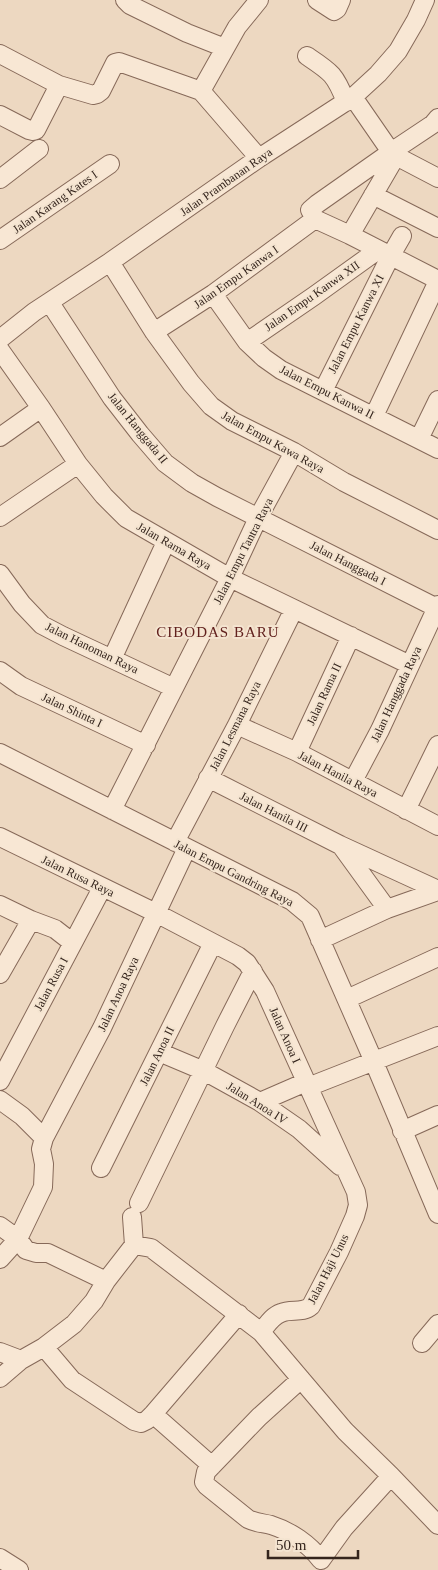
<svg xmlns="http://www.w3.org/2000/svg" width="438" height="1570" font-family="'Times New Roman',serif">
<rect width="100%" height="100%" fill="#edd8c1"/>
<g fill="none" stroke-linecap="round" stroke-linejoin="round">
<!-- minor casing -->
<g stroke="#866959" stroke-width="20">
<path id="minor" d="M125 0 130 5 187 33 225 48
M317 0 334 11 337 9 341 0
M0 54 59 85 93 95 97 94 101 91 115 63 119 62 201 91 259 158
M307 56C331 72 335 74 346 102
M201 91 237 27 259 0
M353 97 391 152 396 156 438 178
M0 115 29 130 33 131 36 130 59 85
M438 118 433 124 391 152 317 204 310 210 315 219 350 235 438 280
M0 179 39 149
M373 195 438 228
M350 235 396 156
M0 240 110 164
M110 262 154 332 191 383 211 406 232 421 294 452 344 482 438 530
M213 294 247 342 264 358 281 370 438 449
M50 303 112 398 140 434 165 463 192 483 217 497 437 608
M154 332 213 294 315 219
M0 339 34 312 110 262 259 158 353 97 378 74 398 51 416 20 425 0
M247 342 314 296 378 250
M0 350 41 408 78 464 104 496 126 518 230 578 410 665
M323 391 390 257 402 236
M374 416 438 281
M0 437 41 408
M419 439 438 400
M0 517 78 464
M0 574 22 604 42 625 63 636 174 688
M112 659 166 542
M0 671 21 686 146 745
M237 725 297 752 438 826
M297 752 351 636
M0 753 292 901 310 916 374 1062 438 1214
M208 778 340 845 438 890
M353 781 380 730 438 605
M112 810 230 578 258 518 294 452
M406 810 438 745
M0 837 156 913 238 956 247 963 265 991 356 1192 358 1205 355 1216 339 1252 311 1306C302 1314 291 1308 281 1313 272 1316 267 1325 261 1332
M175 842 237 725 294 609
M342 847 387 909
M0 905 31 920 55 929 73 943
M320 940 387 909 438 891
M0 974 31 920
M347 999 438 957
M159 1052 204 1071 260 1102 299 1129 340 1166
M0 1081 102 888
M308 1087 438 1036
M0 1100 22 1116 44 1138
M260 1102 306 1082
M402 1131 438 1115
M101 1168 213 943
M139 1203 225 1026 253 971
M132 1217 134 1245
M0 1226 18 1239 26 1250 36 1253H48L106 1281
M0 1259 18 1239 43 1187 44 1164 41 1149 44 1138 102 1028 187 848
M422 1343 438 1324
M44 1347 72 1380 134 1421 141 1423 147 1420 153 1414 239 1314
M0 1352 21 1360
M0 1378 21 1360 44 1347 74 1324 94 1301 106 1281 134 1245 151 1248 261 1332 345 1431 391 1476 438 1525
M301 1379 259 1417 206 1472 204 1482 207 1486 248 1519C256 1523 263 1523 271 1525 290 1531 309 1544 321 1560L344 1528 391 1476
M153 1414 212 1466
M0 1558 19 1570"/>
</g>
<!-- minor -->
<use href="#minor" stroke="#f8e7d4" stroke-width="18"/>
</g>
<g text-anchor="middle" stroke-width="4" stroke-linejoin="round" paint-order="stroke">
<!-- street labels -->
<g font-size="12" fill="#35251d" stroke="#f4e4d0">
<text transform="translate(226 182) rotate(-35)" y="4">Jalan Prambanan Raya</text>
<text transform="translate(55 202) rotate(-35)" y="4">Jalan Karang Kates I</text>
<text transform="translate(236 277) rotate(-35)" y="4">Jalan Empu Kanwa I</text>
<text transform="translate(312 296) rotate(-35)" y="4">Jalan Empu Kanwa XII</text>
<text transform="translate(356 324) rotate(-63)" y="4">Jalan Empu Kanwa XI</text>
<text transform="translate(327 392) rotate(27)" y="4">Jalan Empu Kanwa II</text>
<text transform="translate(138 428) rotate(51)" y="4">Jalan Hanggada II</text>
<text transform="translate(273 442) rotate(29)" y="4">Jalan Empu Kawa Raya</text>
<text transform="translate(174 546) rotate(30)" y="4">Jalan Rama Raya</text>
<text transform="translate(243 551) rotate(-63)" y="4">Jalan Empu Tantra Raya</text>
<text transform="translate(348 563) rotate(27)" y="4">Jalan Hanggada I</text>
<text transform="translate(92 648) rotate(26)" y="4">Jalan Hanoman Raya</text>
<text transform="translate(324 694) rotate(-65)" y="4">Jalan Rama II</text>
<text transform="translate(396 694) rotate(-65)" y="4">Jalan Hanggada Raya</text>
<text transform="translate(72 710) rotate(25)" y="4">Jalan Shinta I</text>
<text transform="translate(235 726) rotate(-63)" y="4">Jalan Lesmana Raya</text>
<text transform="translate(338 774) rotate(27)" y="4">Jalan Hanila Raya</text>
<text transform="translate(274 812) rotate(27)" y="4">Jalan Hanila III</text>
<text transform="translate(234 873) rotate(27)" y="4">Jalan Empu Gandring Raya</text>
<text transform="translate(78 876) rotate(26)" y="4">Jalan Rusa Raya</text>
<text transform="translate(51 984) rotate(-62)" y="4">Jalan Rusa I</text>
<text transform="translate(118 994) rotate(-65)" y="4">Jalan Anoa Raya</text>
<text transform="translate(285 1035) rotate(66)" y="4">Jalan Anoa I</text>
<text transform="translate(157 1056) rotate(-64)" y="4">Jalan Anoa II</text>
<text transform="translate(257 1103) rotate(32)" y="4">Jalan Anoa IV</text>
<text transform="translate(328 1269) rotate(-63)" y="4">Jalan Haji Unus</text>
</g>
<!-- quarter labels -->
<g font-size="15" letter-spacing="1" fill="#61201d" stroke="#f4e4d0">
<text x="218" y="637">CIBODAS BARU</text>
</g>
</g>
<!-- scale -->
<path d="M268 1550v8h90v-8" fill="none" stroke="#35251d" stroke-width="2.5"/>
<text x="276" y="1550" font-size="15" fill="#35251d" stroke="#f4e4d0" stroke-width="4" paint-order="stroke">50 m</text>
</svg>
